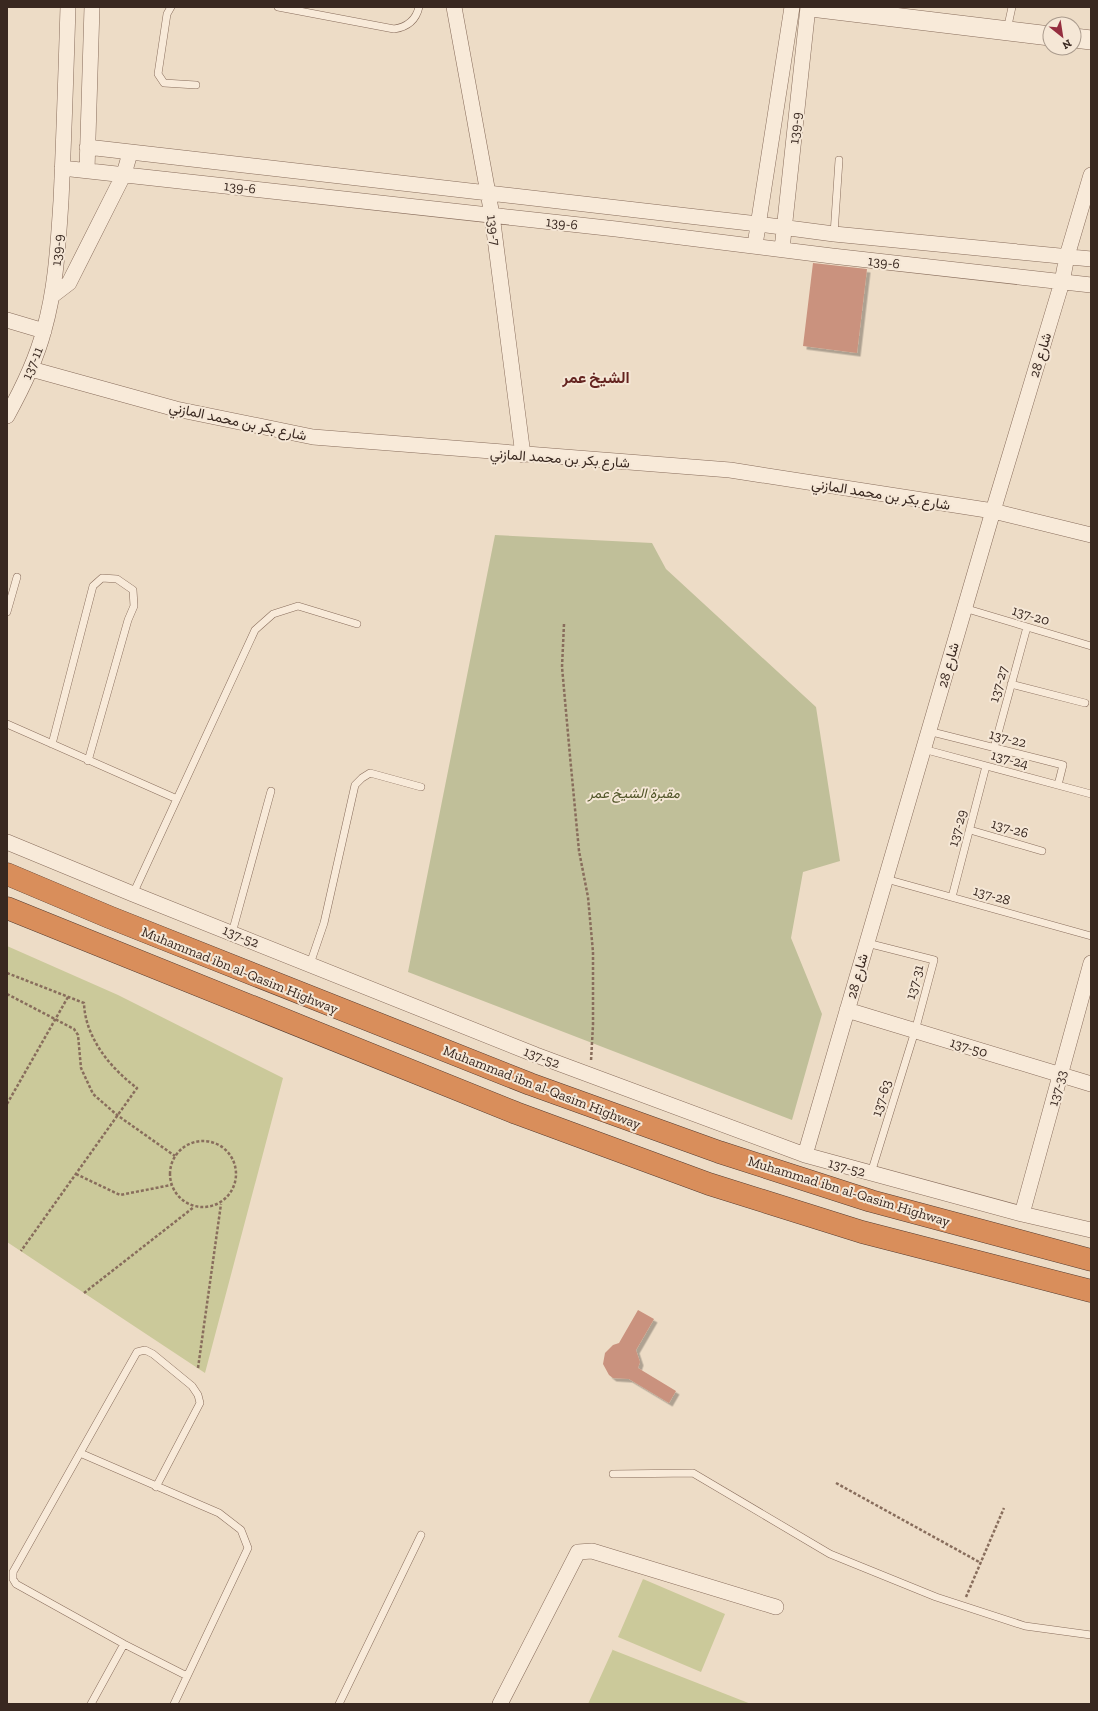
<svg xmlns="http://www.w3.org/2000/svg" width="1098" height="1711" font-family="'Zilla Slab',Vazirmatn,serif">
<defs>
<filter id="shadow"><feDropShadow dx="3.5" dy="3.5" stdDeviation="0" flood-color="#0004"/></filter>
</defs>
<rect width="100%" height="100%" fill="#eddcc6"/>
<!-- green -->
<path fill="#cbc99a" d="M7 946 118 995 283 1078 205 1373 7 1242Z
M643 1579 725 1614 701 1672 618 1637Z
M613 1649V1650L751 1704H588Z"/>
<!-- cemetery -->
<path fill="#c0bf99" d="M495 535 652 543 666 569 816 707 840 861 803 872 791 938 822 1014 792 1120 408 972Z"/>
<!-- building -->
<path fill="#ca927e" filter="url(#shadow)" d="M813 263 867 269 857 353 803 346Z
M638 1310 654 1319 636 1350 640 1362 638 1368 676 1391 669 1403 629 1379 613 1378 609 1375 603 1364 605 1353 613 1345 619 1343Z"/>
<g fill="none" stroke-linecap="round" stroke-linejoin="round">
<!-- service casing -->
<g stroke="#886d5c" stroke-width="8">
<path id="service" d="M171 7 167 14 158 74 164 83 196 85
M278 7 394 29C408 27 416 20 419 7
M1007 30 1012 7
M834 234 839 160
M964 608 1091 646
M7 612 17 577
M1011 684 1085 703
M7 724 177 799
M928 731 1063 765 1058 785
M52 744 93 586 102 578 117 579 133 590 134 606 128 620 88 761
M994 748 1027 627
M923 749 1091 794
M970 830 1042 851
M886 879 1091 936
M133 894 255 630 273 614 298 606 357 624
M952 897 986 766
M232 933 271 791
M867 943 934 960 915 1031 871 1173
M310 964 324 923 355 785 362 778 370 773 421 787
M80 1453 137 1352 145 1350 153 1354 192 1386 198 1395 200 1403 156 1487
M613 1474 693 1473 830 1554 936 1597 1025 1626 1091 1635
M91 1704 124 1644
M174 1704 248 1548 241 1530 219 1513 80 1453 13 1572V1579L16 1584 124 1644 187 1676
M339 1704 421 1535"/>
</g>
<!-- minor casing -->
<g stroke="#886d5c" stroke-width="16">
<path id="minor" d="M454 7 492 215 523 455
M87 147 758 224 834 234 1091 259
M62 168 616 229 832 256 1091 285
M87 170 92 7
M755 245 792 7
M782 249 808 7
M52 296 69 283 124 174 130 153
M7 320 44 331
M31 369 176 409 313 437 730 470 993 511 1091 535
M7 416C22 389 36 361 44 330 56 288 58 245 61 201 64 136 66 72 68 7
M7 842 133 894 536 1055 805 1155 1022 1214 1091 1230
M847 1010 1091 1084
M805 1155 993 511 1062 282 1067 256 1091 175
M1022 1214 1091 963
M500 1704 578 1552 592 1551 776 1607"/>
</g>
<!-- tertiary casing -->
<g stroke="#886d5c" stroke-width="20">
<path id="tertiary" d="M811 7 1050 36
M1074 38 1091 40"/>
</g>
<!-- motorway casing -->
<g stroke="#563c30" stroke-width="23">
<path id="motorway" d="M7 874 109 917 530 1084 719 1152 871 1201 1091 1260
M7 908 516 1113 709 1184 862 1232 1091 1291"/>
</g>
<!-- path -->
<path stroke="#886d5c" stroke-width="2.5" stroke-dasharray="3 2" stroke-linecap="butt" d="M564 624 562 667 570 756 579 851 588 897 593 952V1025L591 1061
M7 973 84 1003C85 1037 110 1068 137 1088L21 1251
M7 994 74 1029 78 1035 81 1068 93 1094 117 1115 175 1156
M7 1104 68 997
M170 1174a33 33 0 1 1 66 0a33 33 0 1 1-66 0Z
M76 1174 120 1195 171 1185
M84 1293 194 1207
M198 1368 221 1204
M836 1483 981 1563
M966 1597 1004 1508"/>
<!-- service -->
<use href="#service" stroke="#f8ead9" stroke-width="7"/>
<!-- minor -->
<use href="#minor" stroke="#f8ead9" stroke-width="15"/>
<!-- tertiary -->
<use href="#tertiary" stroke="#f8ead9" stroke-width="19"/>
<!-- motorway -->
<use href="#motorway" stroke="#d98e5b" stroke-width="22"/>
</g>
<g text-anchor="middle" stroke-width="4" stroke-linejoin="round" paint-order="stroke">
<!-- street labels -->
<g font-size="14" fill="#392820" stroke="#f5e7d6">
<text transform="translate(795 128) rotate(-84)" y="5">139-9</text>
<text transform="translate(240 187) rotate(6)" y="5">139-6</text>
<text transform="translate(562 223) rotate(6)" y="5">139-6</text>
<text transform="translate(494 230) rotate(82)" y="5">139-7</text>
<text transform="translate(57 250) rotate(-85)" y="5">139-9</text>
<text transform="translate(884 262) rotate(6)" y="5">139-6</text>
<text transform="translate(1040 355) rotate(-73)" y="5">شارع 28</text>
<text transform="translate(32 363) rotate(-68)" y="5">137-11</text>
<text transform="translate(238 421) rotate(12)" y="5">شارع بكر بن محمد المازني</text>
<text transform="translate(560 458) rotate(4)" y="5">شارع بكر بن محمد المازني</text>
<text transform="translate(881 494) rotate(9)" y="5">شارع بكر بن محمد المازني</text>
<text transform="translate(1031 615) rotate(17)" y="5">137-20</text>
<text transform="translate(948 665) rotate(-74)" y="5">شارع 28</text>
<text transform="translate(998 684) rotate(-74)" y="5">137-27</text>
<text transform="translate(1008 738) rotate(14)" y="5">137-22</text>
<text transform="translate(1010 759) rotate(15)" y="5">137-24</text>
<text transform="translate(957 828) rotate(-75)" y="5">137-29</text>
<text transform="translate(1010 828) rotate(16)" y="5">137-26</text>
<text transform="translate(992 895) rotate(16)" y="5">137-28</text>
<text transform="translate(241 936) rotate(22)" y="5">137-52</text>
<text transform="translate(240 970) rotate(22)" y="5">Muhammad ibn al-Qasim Highway</text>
<text transform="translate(857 976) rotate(-74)" y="5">شارع 28</text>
<text transform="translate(914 982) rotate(-75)" y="5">137-31</text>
<text transform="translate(969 1047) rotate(17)" y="5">137-50</text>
<text transform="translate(542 1057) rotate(21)" y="5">137-52</text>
<text transform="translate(542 1087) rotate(21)" y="5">Muhammad ibn al-Qasim Highway</text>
<text transform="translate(1057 1088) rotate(-75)" y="5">137-33</text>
<text transform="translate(881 1098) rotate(-73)" y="5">137-63</text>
<text transform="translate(847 1167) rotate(15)" y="5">137-52</text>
<text transform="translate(849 1191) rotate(17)" y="5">Muhammad ibn al-Qasim Highway</text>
</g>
<!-- park labels -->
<g font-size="14" font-style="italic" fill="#505427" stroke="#f5e7d6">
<text x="634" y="798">مقبرة الشيخ عمر</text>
</g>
<!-- quarter labels -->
<g font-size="16" font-weight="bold" fill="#642420" stroke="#f5e7d6">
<text x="596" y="383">الشيخ عمر</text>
</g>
</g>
<!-- border -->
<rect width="1098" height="1711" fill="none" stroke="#392820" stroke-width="16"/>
<!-- north arrow -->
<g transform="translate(1062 36) rotate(150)"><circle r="19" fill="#f5e7d6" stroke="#aa9b8d"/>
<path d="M0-3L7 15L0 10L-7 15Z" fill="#952e3f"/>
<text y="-6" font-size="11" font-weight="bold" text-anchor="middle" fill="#392820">N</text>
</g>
</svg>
